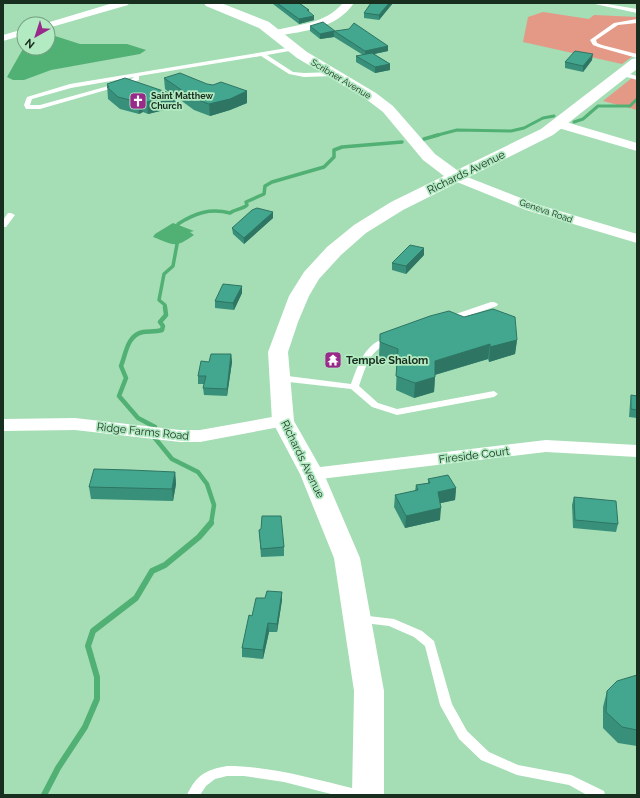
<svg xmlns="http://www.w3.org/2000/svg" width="640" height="798" font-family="Raleway,sans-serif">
<rect width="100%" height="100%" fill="#a5ddb5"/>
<!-- green -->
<path fill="#e49886" d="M543 12 589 19 594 15 637 17V53L622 64 523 42 528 17Z
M637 74V110L603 101Z"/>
<!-- water -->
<path fill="#51b074" d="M55 36 80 44H127L146 50 140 54 51 70 24 80H13L7 77 24 47 48 48V37Z
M173 223 194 231 190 232 194 235C174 249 175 245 153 237L155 234Z"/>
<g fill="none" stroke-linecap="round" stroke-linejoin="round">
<!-- stream-far3 -->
<path stroke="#51b074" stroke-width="3" d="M574 122 583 119 598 106H630L637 99
M434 136 457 130 511 131 524 128 543 118 554 116"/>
<!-- stream-far2 -->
<path stroke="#51b074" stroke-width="3.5" d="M424 139 438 135
M178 230V224C195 213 210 208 230 213 236 209 243 209 247 205L246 202 264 194 265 186 272 182 324 167 334 157V150L342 147 402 142
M165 308V305L159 300 164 274 173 266 178 239"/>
<!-- stream-far1 -->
<path stroke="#51b074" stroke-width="4.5" d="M155 427 138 418 119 396 126 378 121 366C126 354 127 335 143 332 149 331 156 332 162 330L163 326 160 322 166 315 165 307
M154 437 172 459 198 472 207 484 214 505 211 524"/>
<!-- stream -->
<path stroke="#51b074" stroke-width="6" d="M44 795 58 768 85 727 97 699V677L88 646 93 631 136 598 152 571 165 565 199 537 211 523"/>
<!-- service -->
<path fill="#fff" fill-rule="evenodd" d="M590 3H601L637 9V13Z
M637 19V23L618 25 596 40 597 43 602 45 637 54V58L598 47 593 45 590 40 614 23Z
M293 47 296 49 295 50 267 55 293 72 304 73 334 72 337 74 334 76 304 77 289 74 261 56 139 76V80L134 82 40 109H26L24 105 27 97 70 84ZM134 77 130 80 40 105H30L32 99 71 88Z
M622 72 637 76V80L620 75 619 74Z
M8 213H11L15 215 6 227H3V220Z
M491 302H494L498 304 497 306 453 321H447L446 319 447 317Z
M390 336 393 337 394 339 393 341C369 350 367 364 359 386L378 403 397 409 494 391 498 394 494 397 397 415 372 407 351 389 280 381 276 378 280 375 351 384C359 362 365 343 390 336Z
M360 615 394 619 422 631 434 641 452 704 467 731 489 752 518 765 571 775 604 791 605 795H587L569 785 517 775 481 760 459 739 440 705 425 646 414 637 389 626 356 622 354 619 356 616Z
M227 766C271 766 314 779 356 789L361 791 362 795H335L284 782 244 776H227L215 779 206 786 200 795H187C197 774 206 770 227 766Z"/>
<!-- minor -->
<path fill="#fff" fill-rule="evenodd" d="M113 3H129L128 5 48 28V24H43Z
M343 3H354C336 29 305 31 276 36L271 33 272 31C298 24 324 25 343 3Z
M24 29V35L3 41V35Z
M559 120 637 143V151L555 127 553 124 555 121Z
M457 173 536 204 637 234V243L526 210 452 180 450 177 452 174Z
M283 415 290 417 292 421 290 425 200 442H180L75 430 3 431V419L75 418 180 430H200Z
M546 440 637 445V457L546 452 312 480 305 478 302 474 305 470 312 468Z"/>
<!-- tertiary -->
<path fill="#fff" fill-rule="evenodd" d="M204 3H221L269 22 307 52 376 93 393 106 435 154 457 170 541 129 632 59 637 58V69L553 135 403 210 366 233 341 255 319 279 309 296 298 322 288 352 294 421 324 474 360 558 384 691V795H352L354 691 334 558 300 474 272 421 268 352 289 296 304 272 327 247 354 225 391 202 444 176 423 160 383 112 366 99 297 58 259 28 206 6Z"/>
</g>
<!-- wall -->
<path fill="#39907a" d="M273 3H299L309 10V12L314 20 299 24 273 4Z
M393 3 379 20 364 18V13Z
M310 26 335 31 388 46V51L374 54 390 64V70L375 73 356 62V56L363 55 334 37 320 39 310 31Z
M592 60 583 72 565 68V62Z
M164 78 247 91V103L230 110 210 116 194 110 175 96 176 107 148 114 143 112 139 114 120 109 108 99 107 84 171 94 165 89Z
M273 218 244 244 233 234 232 228Z
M424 255 406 274 392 270V263Z
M242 286V293L234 310 215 308V301Z
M464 317 517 340 515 354 489 362 488 359 435 375 434 392 414 398 396 390 397 363 379 356 380 334Z
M231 354 232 362 227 396 204 395 203 388 204 384H198V376L209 362Z
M631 395 637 396V418L629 417 630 403Z
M175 472 176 484 173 501 91 499 89 487Z
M428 479 456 488 455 500 440 503V520L405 528 394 507 395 495 415 491 416 485 428 483Z
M574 497 618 524 616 532 573 528 572 505Z
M259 530 284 547V556L261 557Z
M282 592V600L277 632H269L263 659 242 657V648L252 616 265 598Z
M637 675V746L618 743 603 728V707L607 691Z"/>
<!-- shaded-wall -->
<path fill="#2e7563" d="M389 3H393L379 20V15Z
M314 16V20L299 24V19Z
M334 31V37L320 39V34Z
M388 46V51L365 56V51Z
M593 54 592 60 583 72V66Z
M390 64V70L375 73V67Z
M247 91V103L230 110 210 116 209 104Z
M175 95 176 107 148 114 147 102Z
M142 100 143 112 139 114 138 102Z
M273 212V218L244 244V238Z
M424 248V255L406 274V266Z
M242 286V293L234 310 233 303Z
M517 340 515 354 489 362 490 347Z
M490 344 488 359 434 375 435 361Z
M231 354 232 362 227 396V389Z
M435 377 434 392 414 398 415 383Z
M175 472 176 484 173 501 172 489Z
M456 488 455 500 437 504 438 492Z
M441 508 440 520 405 528 406 516Z
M282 592V600L277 632V624Z
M268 623 269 632 263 659V650Z"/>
<!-- building -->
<path fill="#42a78e" stroke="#2e7563" d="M277 3H299L309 10H307L314 16 299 19Z
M371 3H389L379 15 364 13Z
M323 22 335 31 349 29 354 23 388 46 365 51 334 31 320 34 310 26Z
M575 51 593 54 583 66 565 62Z
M372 53 390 64 375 67 356 56Z
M180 73 207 84 213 85 221 82 247 91 230 99 209 104 193 98 164 78Z
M125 78 175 95 147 102 142 100 138 102 118 97 107 87H109L107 84Z
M257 208 273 212 244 238 232 228 252 210Z
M410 245 424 248 406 266 392 263Z
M223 284 242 286 233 303 215 301Z
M493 309 515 317 517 340 490 347V344L435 361V377L415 383 396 376 398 349 380 342V334L430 316 449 311 464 317Z
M211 354H231L227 389 203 388 206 376H198L201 361 209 362Z
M631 395 637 396V410L631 409Z
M94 469 130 470 175 472 172 489 89 487Z
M448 475 456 488 438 492 441 508 406 516 395 495 418 490 416 485 430 483 428 479Z
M574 497 616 501 618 524 575 520Z
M262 516H281L284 547 261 549 259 530 261 529Z
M267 591 282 592 277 624 268 623 263 650 242 648 249 615 252 616 256 598H265Z
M637 675V730L622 727 606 712 607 691 617 681Z"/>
<!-- icons -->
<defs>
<g id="church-square" transform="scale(0.9)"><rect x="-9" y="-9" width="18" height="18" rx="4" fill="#982a8a" stroke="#b2eac2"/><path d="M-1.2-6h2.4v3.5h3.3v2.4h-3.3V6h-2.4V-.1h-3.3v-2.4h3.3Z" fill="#fff"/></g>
<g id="temple-square" transform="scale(0.9)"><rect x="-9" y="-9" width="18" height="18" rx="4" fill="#982a8a" stroke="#b2eac2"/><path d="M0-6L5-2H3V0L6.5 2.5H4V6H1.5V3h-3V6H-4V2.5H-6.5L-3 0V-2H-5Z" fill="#fff"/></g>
</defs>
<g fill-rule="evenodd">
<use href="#church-square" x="138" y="101"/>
<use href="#temple-square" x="333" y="360"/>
</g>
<g text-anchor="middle" stroke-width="3.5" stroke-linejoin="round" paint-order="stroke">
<!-- far-street labels -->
<g font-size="9" fill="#182e1f" stroke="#b2eac2">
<text transform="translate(341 79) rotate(31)" y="3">Scribner Avenue</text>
<text transform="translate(546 211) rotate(19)" y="3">Geneva Road</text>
</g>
<!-- far-poi labels -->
<g font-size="9" font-weight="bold" fill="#182e1f" stroke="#b2eac2" text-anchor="start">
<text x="151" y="99">Saint Matthew<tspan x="151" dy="10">Church</tspan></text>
</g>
<!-- street labels -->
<g font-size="11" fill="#182e1f" stroke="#b2eac2">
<text transform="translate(466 172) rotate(-26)" y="4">Richards Avenue</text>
<text transform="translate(143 431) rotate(6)" y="4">Ridge Farms Road</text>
<text transform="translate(474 455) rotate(-7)" y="4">Fireside Court</text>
<text transform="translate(303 459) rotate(64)" y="4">Richards Avenue</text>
</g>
<!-- poi labels -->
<g font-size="11" font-weight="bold" fill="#182e1f" stroke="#b2eac2" text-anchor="start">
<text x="346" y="364">Temple Shalom</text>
</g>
</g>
<!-- border -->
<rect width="640" height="798" fill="none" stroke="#182e1f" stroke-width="8"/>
<!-- north arrow -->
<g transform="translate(36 36) rotate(219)"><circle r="19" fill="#b2eac2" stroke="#749f81"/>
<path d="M0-3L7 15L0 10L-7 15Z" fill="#982a8a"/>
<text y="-6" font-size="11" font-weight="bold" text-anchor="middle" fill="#182e1f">N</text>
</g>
</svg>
